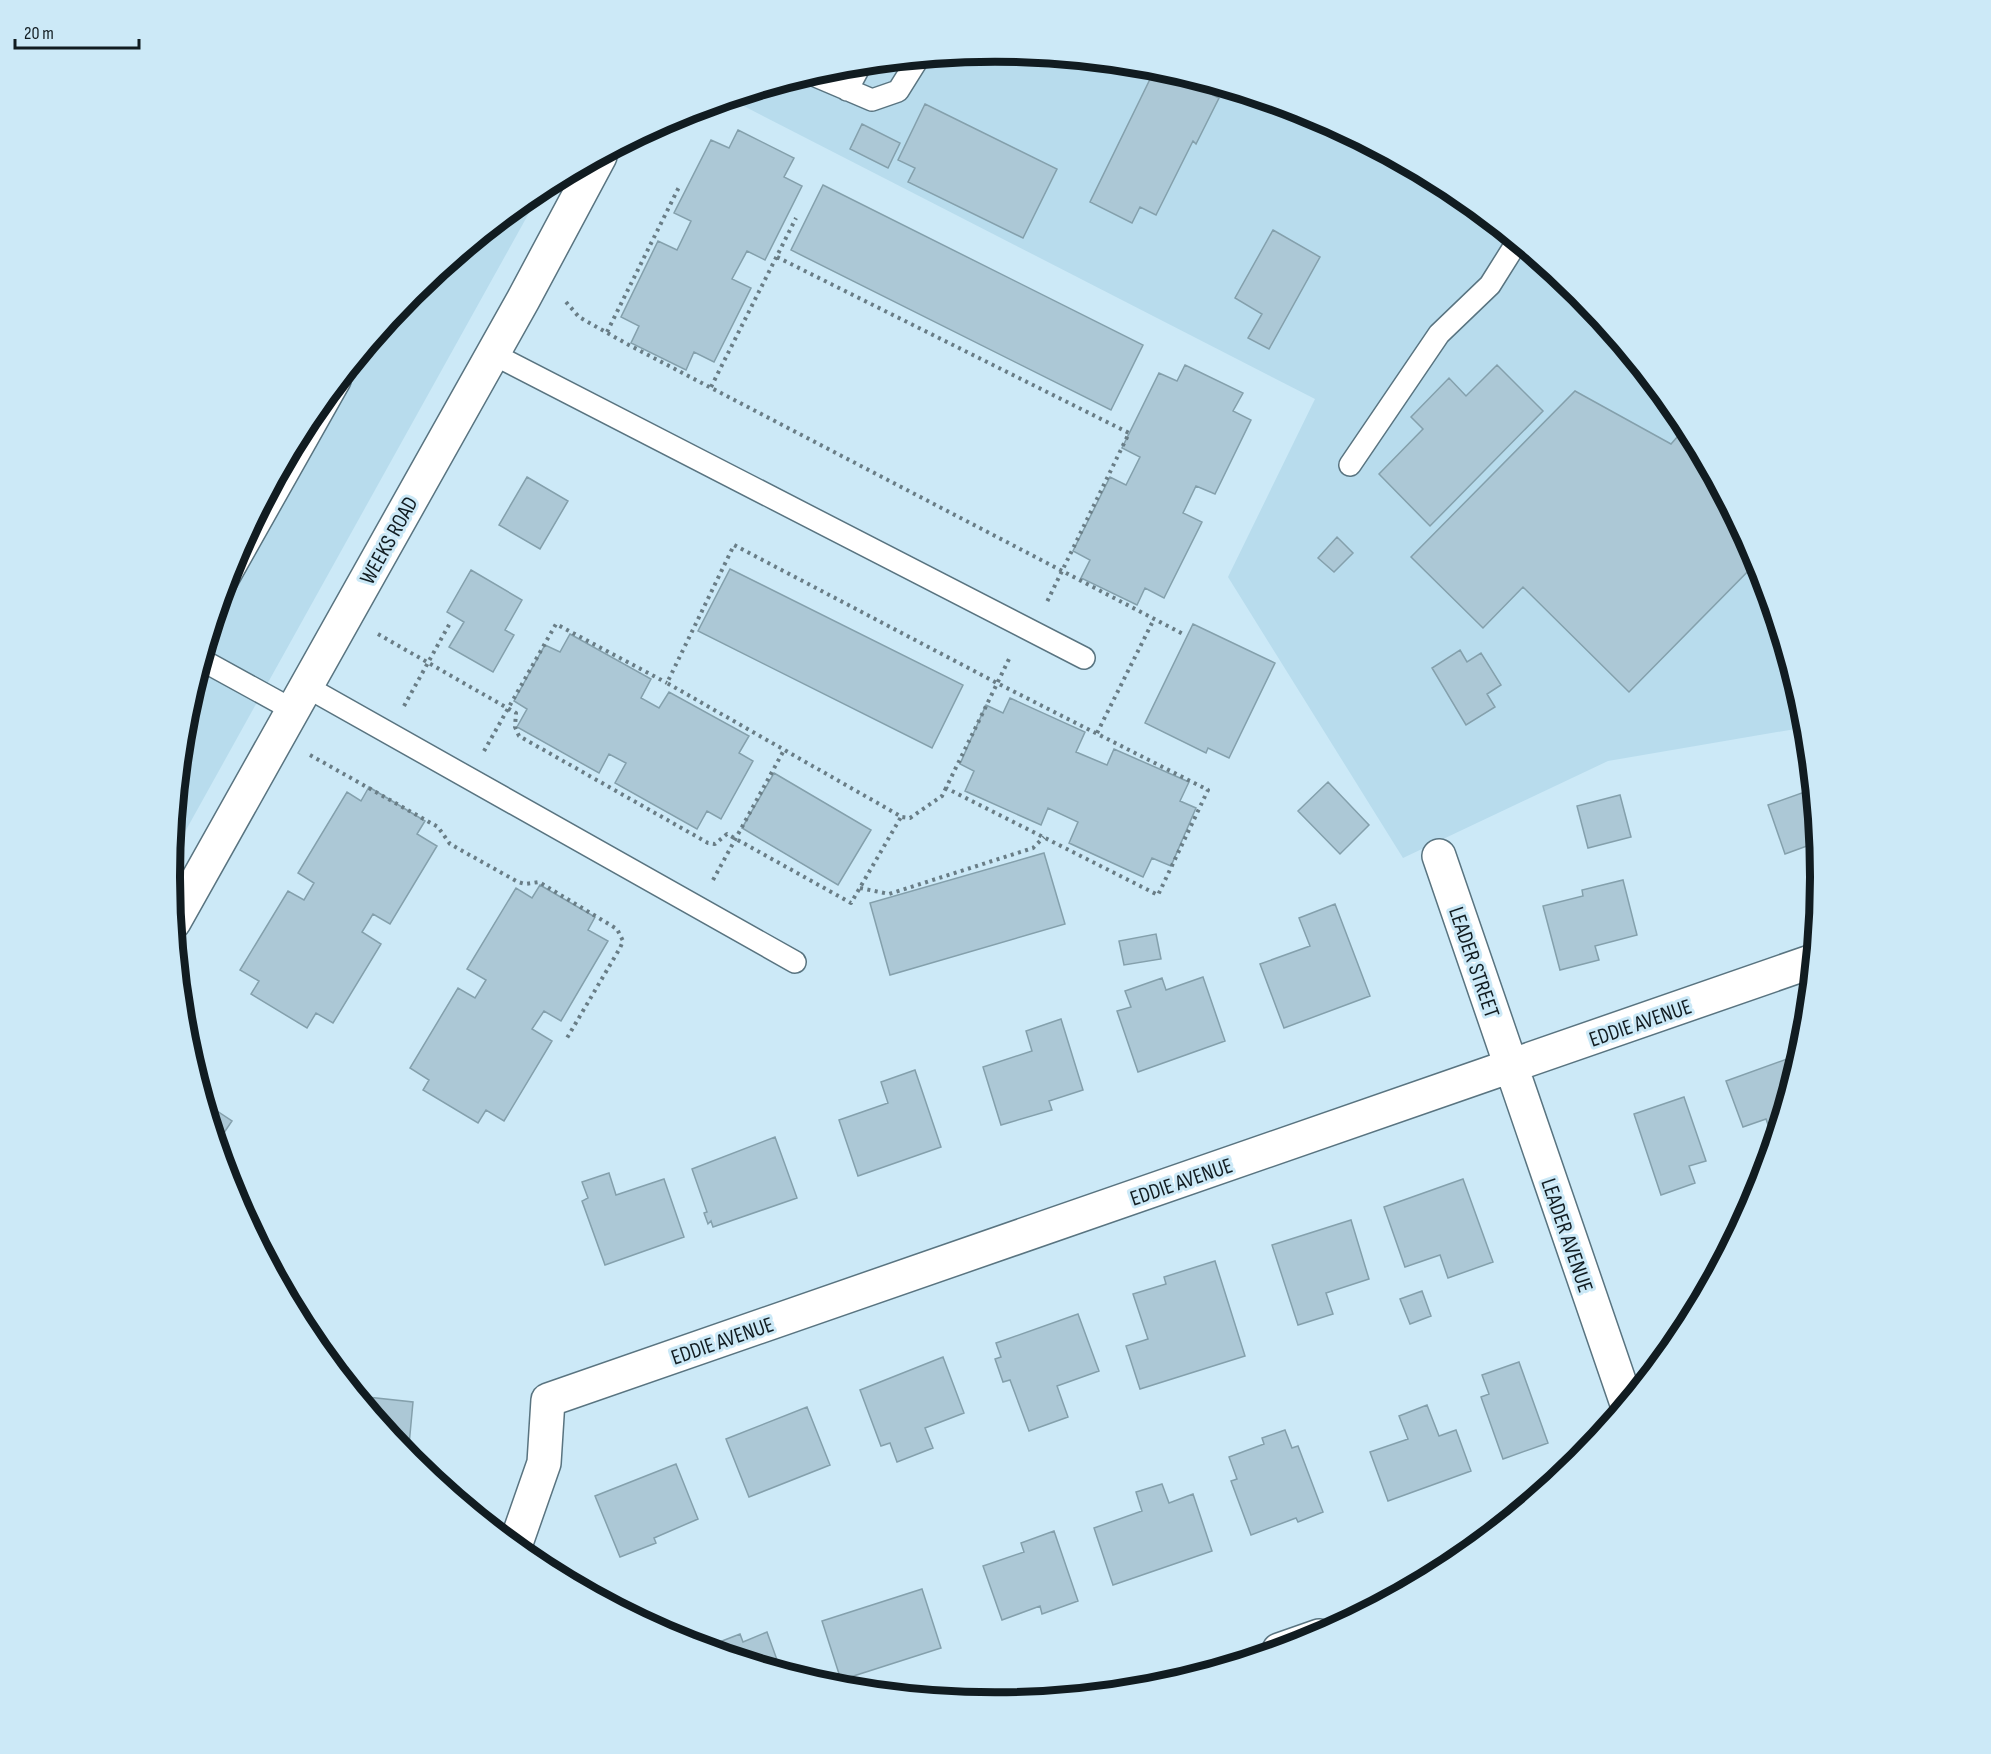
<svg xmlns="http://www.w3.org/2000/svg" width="1991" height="1754" font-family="'Sofia Sans Condensed',sans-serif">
<rect width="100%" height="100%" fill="#cce9f7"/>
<!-- built -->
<path fill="#b8dced" d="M996 51 1157 67 1312 114 1455 190 1580 293 1682 418 1759 561 1807 727 1608 761 1403 858 1228 577 1315 399 730 99 835 67Z
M544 186 171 857 185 716 233 561 309 418 412 293Z"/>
<!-- building -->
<path fill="#acc8d6" stroke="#84a0ac" stroke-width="1.5" d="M1156 67 1219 98 1196 144 1193 141 1156 215 1140 207 1132 223 1090 202Z
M925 104 1057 169 1023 238 908 182 915 168 898 160Z
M862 124 900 143 888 168 850 149Z
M738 130 794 158 784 177 802 186 765 260 747 251 732 279 751 288 714 362 694 352 686 370 631 343 639 326 621 317 658 241 677 250 691 221 674 213 711 140 729 148Z
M823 185 1143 345 1111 410 791 250Z
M1273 230 1320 257 1269 349 1248 338 1262 314 1235 298Z
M1185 365 1243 393 1233 411 1251 420 1215 494 1196 486 1183 513 1202 522 1164 598 1145 588 1137 605 1081 578 1090 560 1073 551 1110 477 1126 485 1140 457 1122 448 1159 373 1177 381Z
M1497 365 1543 411 1430 526 1379 474 1423 429 1411 417 1449 378 1466 396Z
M1575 391 1671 444 1678 436 1708 466 1758 561 1629 692 1523 587 1483 628 1411 557Z
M527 477 568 501 540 549 499 525Z
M1337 537 1353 553 1334 572 1318 558Z
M730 569 963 685 932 748 698 631Z
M471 570 522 600 505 630 514 635 493 672 449 647 464 622 447 612Z
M1193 624 1275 663 1229 758 1208 748 1206 753 1145 723Z
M570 634 651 679 641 698 659 708 669 692 749 736 739 753 753 761 721 819 707 811 697 829 615 783 626 763 609 754 599 773 517 727 527 709 514 701 545 645 560 652Z
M1460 650 1467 662 1481 653 1501 685 1487 694 1495 707 1466 725 1432 668Z
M1010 698 1085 732 1076 752 1107 765 1114 749 1189 782 1180 801 1196 808 1171 866 1152 858 1143 877 1069 843 1078 822 1048 808 1041 825 965 791 974 771 960 764 986 705 1003 713Z
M774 773 871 830 838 885 742 828Z
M1328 782 1369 825 1340 854 1298 811Z
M369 787 425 821 417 834 437 846 390 924 373 914 362 932 381 944 333 1023 316 1013 307 1028 251 994 259 981 240 970 288 891 304 900 314 883 298 873 347 792 361 801Z
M1813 789 1818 842 1785 854 1768 805Z
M1620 795 1631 837 1588 848 1577 806Z
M1044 853 1065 924 890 975 870 903Z
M1623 880 1637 935 1595 946 1599 960 1560 970 1543 906 1583 896 1582 890Z
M540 885 595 917 588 930 608 941 561 1021 544 1011 532 1029 552 1041 504 1121 486 1110 478 1123 423 1090 429 1080 410 1068 458 988 475 998 486 980 467 969 516 888 532 898Z
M1335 904 1370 996 1284 1028 1260 964 1310 946 1299 918Z
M1156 934 1161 959 1124 965 1119 941Z
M1203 977 1225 1041 1138 1072 1117 1011 1131 1007 1125 991 1162 978 1166 990Z
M1061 1019 1083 1090 1049 1101 1052 1110 1001 1125 983 1067 1032 1051 1026 1031Z
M1801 1054 1775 1139H1773L1766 1119 1743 1127 1726 1081Z
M915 1070 941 1147 858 1176 839 1120 888 1103 881 1082Z
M1684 1097 1706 1161 1689 1166 1695 1183 1661 1195 1634 1114Z
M205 1103 232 1121 217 1143Z
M775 1137 797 1198 713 1227 711 1221 708 1224 704 1213 707 1212 692 1169Z
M609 1173 616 1195 664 1179 684 1237 605 1265 582 1201 588 1198 582 1182Z
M1463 1179 1493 1262 1448 1278 1440 1255 1405 1267 1384 1207Z
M1351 1220 1369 1279 1326 1293 1333 1314 1298 1325 1272 1245Z
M1215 1261 1245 1356 1140 1389 1126 1346 1148 1339 1133 1294 1166 1284 1164 1277Z
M1422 1291 1431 1316 1410 1324 1400 1299Z
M1078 1314 1099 1371 1057 1386 1068 1417 1029 1431 1010 1380 1003 1382 995 1359 1001 1357 996 1343Z
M943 1357 964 1413 925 1428 933 1448 897 1462 890 1443 881 1446 860 1390Z
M1519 1362 1548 1443 1503 1459 1481 1397 1489 1394 1482 1375Z
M358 1396 413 1402 408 1456Z
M1427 1405 1439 1436 1456 1430 1471 1471 1388 1501 1370 1452 1408 1439 1399 1416Z
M807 1407 830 1465 749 1497 726 1439Z
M1285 1430 1292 1448 1298 1446 1323 1512 1298 1522 1296 1518 1251 1535 1231 1481 1237 1479 1229 1457 1264 1444 1262 1438Z
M676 1464 698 1519 654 1538 656 1543 620 1557 595 1496Z
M1162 1484 1169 1503 1193 1494 1212 1551 1113 1585 1094 1528 1142 1511 1136 1492Z
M1054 1531 1078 1601 1042 1614 1040 1606 1002 1620 983 1566 1024 1552 1021 1543Z
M922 1589 941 1648 841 1680 822 1621Z
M767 1632 781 1671 704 1648 740 1634 743 1642Z"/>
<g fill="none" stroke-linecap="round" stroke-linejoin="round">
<!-- lane casing -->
<g stroke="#597480" stroke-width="24">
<path id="lane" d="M811 74 872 100 898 91 918 59
M847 90 861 64
M493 354 1084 658
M1350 465 1439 334 1490 285 1517 242
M225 585 340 381
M202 660 293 710
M307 687 795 962"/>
</g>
<!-- street casing -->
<g stroke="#597480" stroke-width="36">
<path id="street" d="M1439 856 1627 1404
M515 1546 544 1463 548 1400 1813 961
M1279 1650 1319 1636"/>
</g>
<!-- secondary casing -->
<g stroke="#597480" stroke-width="36">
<path id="secondary" d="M174 922 523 300 600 156"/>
</g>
<!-- path -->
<path stroke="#697d86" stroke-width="4" stroke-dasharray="3 4.5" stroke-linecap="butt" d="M777 257 1129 433 1046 604
M566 302 579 317 627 344 1185 635
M607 332 680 185
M711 387 796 218
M378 634 516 713 515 727 519 736 708 843 715 844 727 834 851 903 901 817
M404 706 450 623
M1097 733 1154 619
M484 751 556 624 667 683
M310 755 438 827 450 844 518 882 525 884 539 882 617 929 623 941 620 948 567 1038
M946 788 942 796 910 818 902 817 667 683 734 545 997 683 1208 790 1158 895 946 788 1010 657
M713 880 784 750
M860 888 889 894 1033 848 1044 837"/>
<!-- lane -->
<use href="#lane" stroke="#fff" stroke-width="21"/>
<!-- street -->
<use href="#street" stroke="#fff" stroke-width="33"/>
<!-- secondary -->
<use href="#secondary" stroke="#fff" stroke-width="33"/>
</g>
<g text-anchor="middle" stroke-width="6" stroke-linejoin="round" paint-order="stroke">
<!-- street labels -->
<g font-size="22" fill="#111c21" stroke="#cce9f7">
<text transform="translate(388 540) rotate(-61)" y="8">WEEKS ROAD</text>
<text transform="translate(1475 962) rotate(71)" y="8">LEADER STREET</text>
<text transform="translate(1640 1022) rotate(-19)" y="8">EDDIE AVENUE</text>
<text transform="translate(1181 1181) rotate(-19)" y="8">EDDIE AVENUE</text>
<text transform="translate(1568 1235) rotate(71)" y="8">LEADER AVENUE</text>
<text transform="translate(722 1340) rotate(-19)" y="8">EDDIE AVENUE</text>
</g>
</g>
<!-- crop -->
<path d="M0 0H1991V1754H0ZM180 877a815 815 0 1 1 1630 0a815 815 0 1 1-1630 0Z" fill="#cce9f7" fill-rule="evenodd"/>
<path fill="none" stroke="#111c21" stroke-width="8" d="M180 877a815 815 0 1 1 1630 0a815 815 0 1 1-1630 0Z"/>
<!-- scale -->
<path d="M15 39v9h124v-9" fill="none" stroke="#111c21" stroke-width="3"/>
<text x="24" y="39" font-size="18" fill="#111c21" stroke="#cce9f7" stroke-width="4.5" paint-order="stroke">20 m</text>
</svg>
